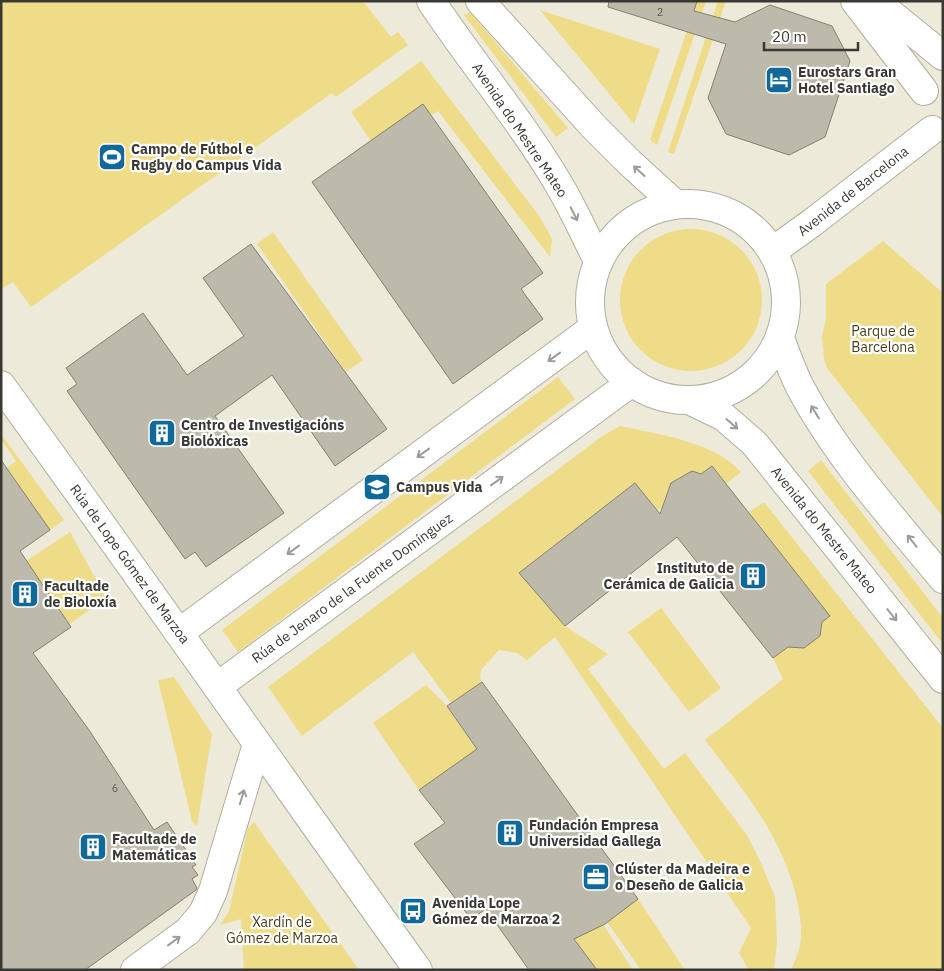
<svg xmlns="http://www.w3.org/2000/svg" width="944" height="971" font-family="'IBM Plex Sans',sans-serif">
<rect width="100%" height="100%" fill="#edead9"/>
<!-- green -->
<path fill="#eedc89" d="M1 1H363L391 37 398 32 408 45 336 97 332 93 31 307 13 282 1 289Z
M697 1H706L657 145 650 140Z
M718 1H726L674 154 668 152Z
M540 10 660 49 634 124Z
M470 12 568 128 556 137 464 15Z
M421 61 540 217 552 239 550 257 438 111 431 115 423 105 371 141 351 112Z
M620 300a71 71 0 1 1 142 0a71 71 0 1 1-142 0Z
M273 232 363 360 346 372 257 244Z
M883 241 943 293V517L827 368 824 359 822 336 826 319V284Z
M558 377 575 399 238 652 222 630Z
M620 426C657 434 715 442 741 472L726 484 712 466 699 476 696 472 693 471 671 483 673 498 657 511 565 626 608 654 588 669 664 769 685 753 747 835 761 863 775 897 777 942 774 970H749L739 953 751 928 555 637 527 660 517 653 499 650 481 670 480 678 482 682 451 703 413 652 302 736 268 687 601 437Z
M1 434 64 520 50 530 7 468 16 461 1 439Z
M821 460 943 618V644L808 471Z
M764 502 943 728V970H791C795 960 801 948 801 937 802 925 799 911 797 900 782 835 744 791 705 740L783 679 773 658 795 641 803 648 820 636 817 626 829 616 749 512Z
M70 532 106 598 70 624 26 561Z
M661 608 721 688 689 712 628 632Z
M174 677 212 734 197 826 192 821 158 680Z
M426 685 447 706 481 755 461 760 419 790 373 723Z
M254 822 359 970H244L241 919 220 925 229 911 248 828Z
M638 899 685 970H641L607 922Z
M603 924 633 970H597L566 927Z"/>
<!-- building -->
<path fill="#bebaab" stroke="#838071" d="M609 1H697L694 11 735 22 770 5 832 26 850 61 825 137 789 155 726 134 708 98 726 44 608 7Z
M423 104 543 273 521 289 543 319 453 384 312 182Z
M251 244 387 429 335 466 272 375 215 416 284 513 206 567 195 552 185 559 67 391 77 384 66 368 143 313 187 375 244 336 203 278Z
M1 460 50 530 20 551 71 627 33 653 89 730 154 830 167 822 196 865 192 867 198 875 192 879 197 888 196 890 85 970H1Z
M712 466 830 616 822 622 820 636 804 648 788 647 773 658 677 537 565 626 519 573 635 483 660 514 671 483 692 471 701 474Z
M482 682 638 899 605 924 574 939 597 970H529L486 909 471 919 414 844 445 823 419 790 477 749 447 706Z"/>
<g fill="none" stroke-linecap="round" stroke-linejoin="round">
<!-- minor casing -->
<g stroke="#b1ae9e" stroke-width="30">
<path id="minor" d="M855 1 924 91
M875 1 943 56
M773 251 813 222 932 130
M1 385C142 579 279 775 418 970
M180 632 593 328
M218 686 632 382
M135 970 188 931 203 913 213 891 257 744"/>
</g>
<!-- major casing -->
<g stroke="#b1ae9e" stroke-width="30">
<path id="major" d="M431 1C472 63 520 119 558 183 573 208 585 235 598 261
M480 1 594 127 629 162 675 204
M590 302a98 98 0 1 1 196 0a98 98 0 1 1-196 0Z
M780 338C786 354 792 371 800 387 837 457 893 518 943 579
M689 400 724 417 754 443 943 679"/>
</g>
<!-- minor -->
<use href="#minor" stroke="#fff" stroke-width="28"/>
<!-- major -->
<use href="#major" stroke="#fff" stroke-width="28"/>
</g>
<!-- one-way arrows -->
<defs><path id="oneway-shaft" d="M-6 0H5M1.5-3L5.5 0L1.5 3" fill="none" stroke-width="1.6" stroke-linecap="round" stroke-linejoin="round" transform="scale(1.25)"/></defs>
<g stroke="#9c9c98">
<use href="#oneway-shaft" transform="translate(639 171) rotate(-138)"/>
<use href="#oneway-shaft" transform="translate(574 214) rotate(63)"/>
<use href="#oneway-shaft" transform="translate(554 357) rotate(144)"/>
<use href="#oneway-shaft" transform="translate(815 412) rotate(-122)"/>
<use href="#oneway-shaft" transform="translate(732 424) rotate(41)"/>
<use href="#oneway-shaft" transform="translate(423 453) rotate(144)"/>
<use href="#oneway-shaft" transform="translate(497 481) rotate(-36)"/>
<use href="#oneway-shaft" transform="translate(912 541) rotate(-129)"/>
<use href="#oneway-shaft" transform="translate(293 550) rotate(144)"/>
<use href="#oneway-shaft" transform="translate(892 615) rotate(51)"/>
<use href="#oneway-shaft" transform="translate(242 797) rotate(-73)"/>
<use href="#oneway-shaft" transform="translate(174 941) rotate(-36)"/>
</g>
<!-- icons -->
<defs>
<g id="hotel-square" transform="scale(1.4375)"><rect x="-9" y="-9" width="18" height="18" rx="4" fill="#116999" stroke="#fff"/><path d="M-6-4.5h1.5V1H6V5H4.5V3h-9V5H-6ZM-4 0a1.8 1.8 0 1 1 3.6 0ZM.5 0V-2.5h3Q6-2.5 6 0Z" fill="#fff"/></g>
<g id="stadium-square" transform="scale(1.4375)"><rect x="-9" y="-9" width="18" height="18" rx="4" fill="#116999" stroke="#fff"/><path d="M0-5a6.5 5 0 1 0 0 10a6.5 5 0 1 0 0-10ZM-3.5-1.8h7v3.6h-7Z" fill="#fff"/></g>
<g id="building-square" transform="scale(1.4375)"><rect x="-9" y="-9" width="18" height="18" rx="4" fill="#116999" stroke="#fff"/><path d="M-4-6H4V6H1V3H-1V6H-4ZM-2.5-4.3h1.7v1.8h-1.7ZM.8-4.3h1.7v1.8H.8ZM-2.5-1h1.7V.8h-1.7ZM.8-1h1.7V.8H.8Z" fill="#fff"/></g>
<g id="university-square" transform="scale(1.4375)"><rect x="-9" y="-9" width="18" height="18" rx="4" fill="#116999" stroke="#fff"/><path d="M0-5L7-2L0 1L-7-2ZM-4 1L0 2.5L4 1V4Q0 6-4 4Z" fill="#fff"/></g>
<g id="office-square" transform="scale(1.4375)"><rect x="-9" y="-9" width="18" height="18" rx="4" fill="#116999" stroke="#fff"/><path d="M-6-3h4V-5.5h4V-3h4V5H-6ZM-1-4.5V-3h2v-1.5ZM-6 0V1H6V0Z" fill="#fff"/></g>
<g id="bus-square" transform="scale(1.4375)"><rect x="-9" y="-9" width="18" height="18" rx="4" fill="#116999" stroke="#fff"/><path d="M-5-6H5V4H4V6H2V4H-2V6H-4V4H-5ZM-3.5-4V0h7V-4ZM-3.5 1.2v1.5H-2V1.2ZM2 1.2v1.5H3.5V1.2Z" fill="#fff"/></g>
</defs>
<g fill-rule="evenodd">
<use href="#hotel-square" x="779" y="80"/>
<use href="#stadium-square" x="112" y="157"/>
<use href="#building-square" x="162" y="433"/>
<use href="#university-square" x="377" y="487"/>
<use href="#building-square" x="753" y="576"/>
<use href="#building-square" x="25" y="594"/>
<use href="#building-square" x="510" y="833"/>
<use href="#building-square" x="93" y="847"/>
<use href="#office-square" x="596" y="877"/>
<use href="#bus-square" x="413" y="911"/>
</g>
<g text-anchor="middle" stroke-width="4.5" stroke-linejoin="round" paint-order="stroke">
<!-- number labels -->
<g font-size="11" fill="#5a5850">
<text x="660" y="16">2</text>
<text x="115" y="792">6</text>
</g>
<!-- poi labels -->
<g font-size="14" font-weight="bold" fill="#393832" stroke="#fff" text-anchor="start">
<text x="798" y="77">Eurostars Gran<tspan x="798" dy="16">Hotel Santiago</tspan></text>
<text x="131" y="154">Campo de Fútbol e<tspan x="131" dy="16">Rugby do Campus Vida</tspan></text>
<text x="181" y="430">Centro de Investigacións<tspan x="181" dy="16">Biolóxicas</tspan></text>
<text x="396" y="492">Campus Vida</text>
<text x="734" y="573" text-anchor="end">Instituto de<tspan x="734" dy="16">Cerámica de Galicia</tspan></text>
<text x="44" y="591">Facultade<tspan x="44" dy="16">de Bioloxía</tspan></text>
<text x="529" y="830">Fundación Empresa<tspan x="529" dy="16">Universidad Gallega</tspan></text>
<text x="112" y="844">Facultade de<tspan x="112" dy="16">Matemáticas</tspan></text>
<text x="615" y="874">Clúster da Madeira e<tspan x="615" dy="16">o Deseño de Galicia</tspan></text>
<text x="432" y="908">Avenida Lope<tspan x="432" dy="16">Gómez de Marzoa 2</tspan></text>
</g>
<!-- street labels -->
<g font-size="14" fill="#393832" stroke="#fff">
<text transform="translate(520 130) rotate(56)" y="5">Avenida do Mestre Mateo</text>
<text transform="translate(853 191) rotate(-38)" y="5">Avenida de Barcelona</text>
<text transform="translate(824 530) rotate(51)" y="5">Avenida do Mestre Mateo</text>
<text transform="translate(130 564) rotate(54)" y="5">Rúa de Lope Gómez de Marzoa</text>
<text transform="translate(352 588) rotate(-36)" y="5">Rúa de Jenaro de la Fuente Domínguez</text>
</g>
<!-- park labels -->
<g font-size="14" fill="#473f1b" stroke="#fff">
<text x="883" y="336">Parque de<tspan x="883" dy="16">Barcelona</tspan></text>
<text x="282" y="927">Xardín de<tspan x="282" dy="16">Gómez de Marzoa</tspan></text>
</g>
</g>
<!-- border -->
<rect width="944" height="971" fill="none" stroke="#393832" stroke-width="5"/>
<!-- scale -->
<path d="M764 42v8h94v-8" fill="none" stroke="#393832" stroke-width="2.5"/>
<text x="772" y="42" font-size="15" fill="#393832" stroke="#ffffff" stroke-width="4" paint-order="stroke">20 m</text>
</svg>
